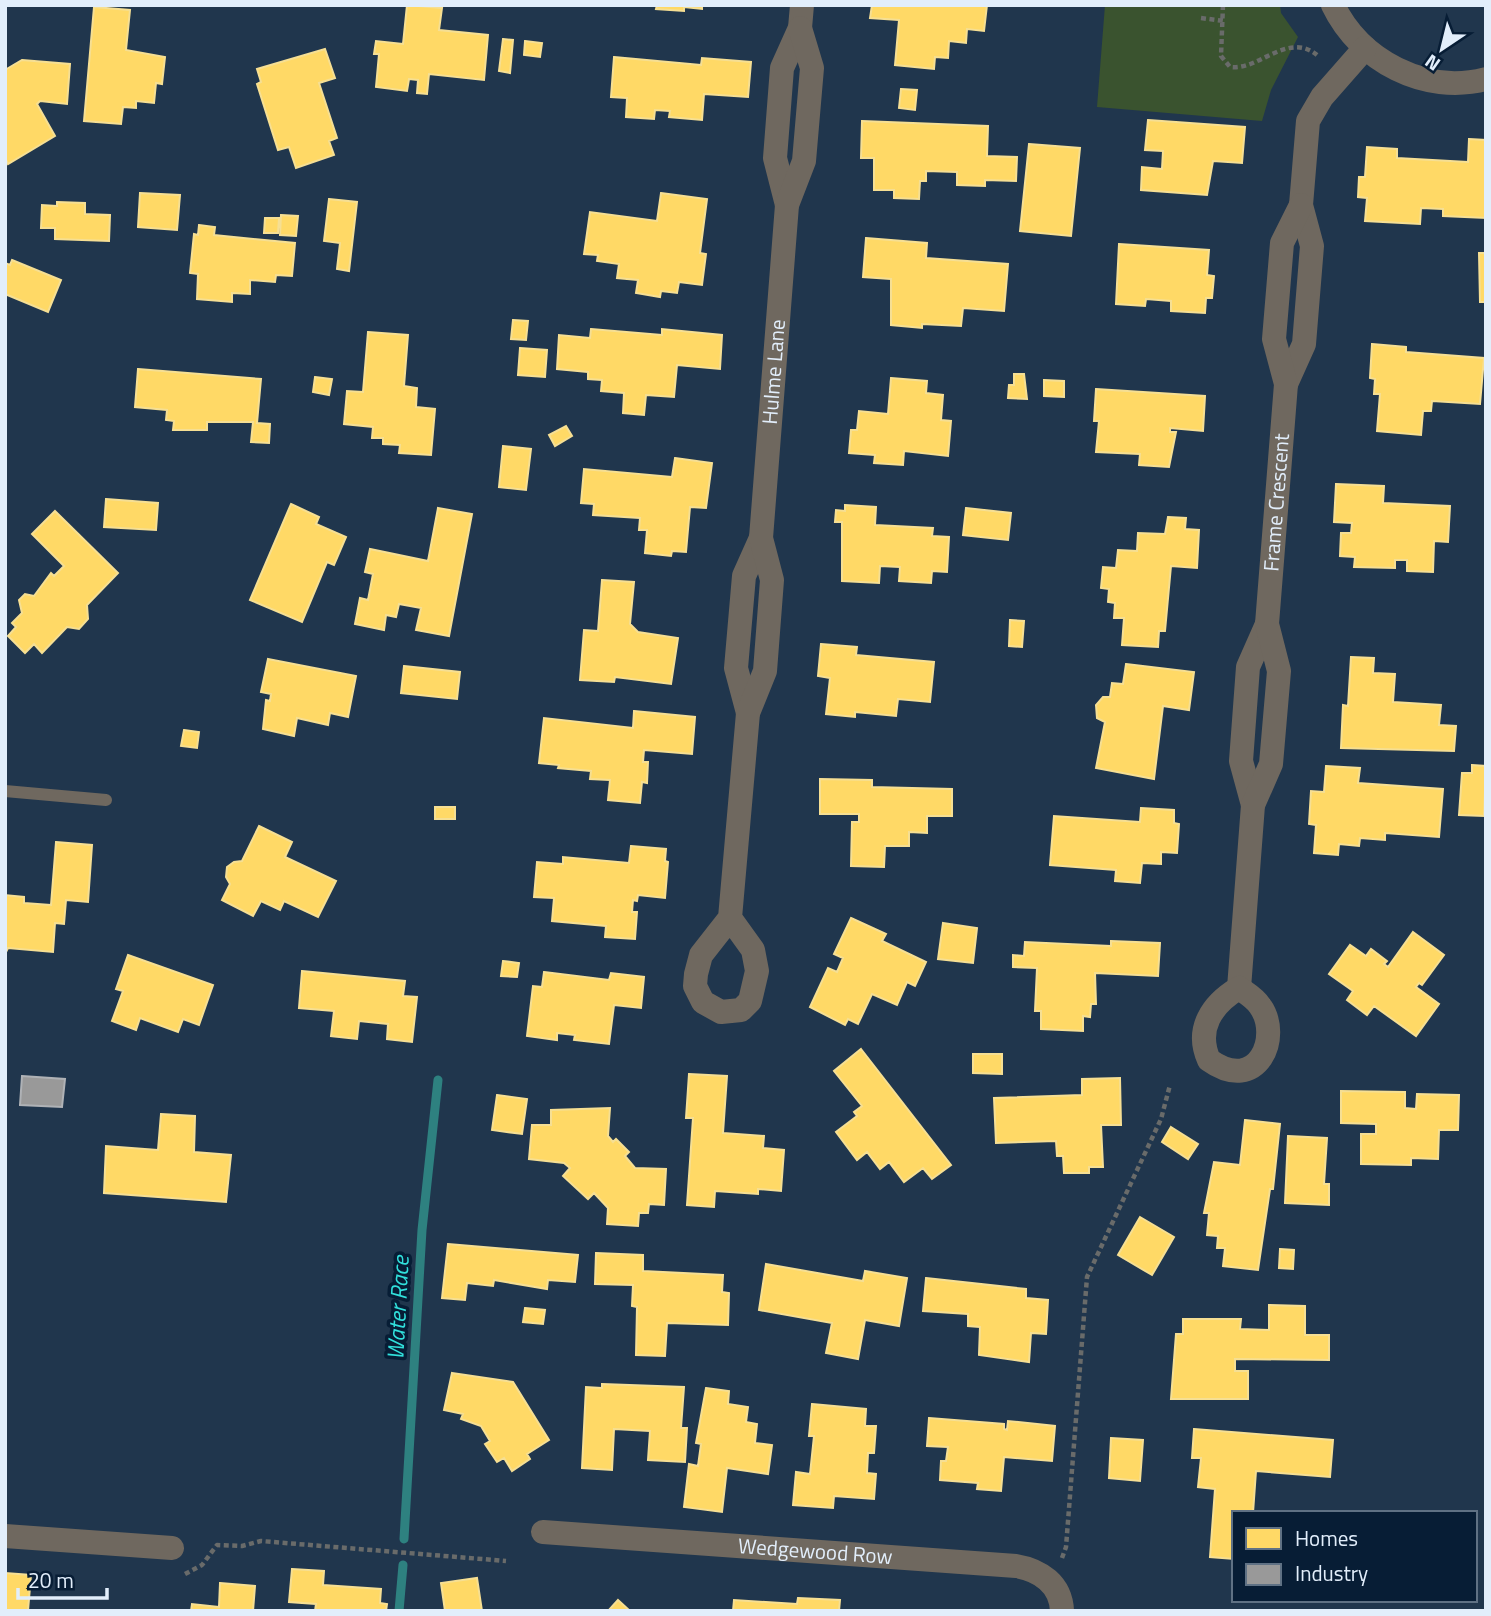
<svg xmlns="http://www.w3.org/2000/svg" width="1491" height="1616" font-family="'Titillium Web',sans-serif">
<rect width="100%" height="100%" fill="#20364d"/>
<!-- green -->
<path fill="#3a532f" d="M1105 5H1280L1281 13 1298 37 1271 90 1262 121 1097 107Z"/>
<!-- homes -->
<path fill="#ffd966" stroke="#f6df93" stroke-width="2" d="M407 5 442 8 439 30 488 35 484 80 429 74 427 94 417 93 418 80 409 79 407 91 376 87 379 54H374L376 41 403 44Z
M657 5H702V9L684 7V11L656 9Z
M872 5H987L984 31 967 29 966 43 949 41 948 58 935 57 934 69 895 65 899 20 870 18Z
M94 7 130 10 126 50 165 57 162 84 156 83 154 103 136 101V108L123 107 121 124 84 121Z
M503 39 513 40 510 73 499 71Z
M525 41 542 43 540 57 524 55Z
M325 49 335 78 319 83 337 138 329 141 334 155 296 168 289 147 278 150 257 84 261 82 257 69Z
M614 57 701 65 702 58 751 62 748 97 704 94 702 120 669 117 670 111 655 110 654 119 626 117 627 98 611 97Z
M22 60 70 64 67 104 40 101 37 104 55 136 8 164 5 158V70Z
M901 89 917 90 915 110 899 108Z
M1148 120 1245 127 1242 163 1213 161 1207 195 1141 190 1142 167 1162 169 1163 151 1145 150Z
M862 121 988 126 987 156 1017 157 1016 181 985 180V186L957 185V172L926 171V181H920L919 199 894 198V190H874V158H861Z
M1469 139 1486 140V218L1443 216V209L1421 208 1420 224 1365 221 1367 198 1358 197 1359 177H1365L1367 147 1397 149V158L1468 162Z
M1029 144 1080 148 1071 236 1020 231Z
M140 193 180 195 177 230 138 227Z
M661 193 707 199 700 253 706 254 702 285 679 282 677 293 661 291 660 297 636 293 638 280 617 278 619 264 597 261 598 255 584 254 590 212 657 221Z
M329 199 357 202 349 271 337 269 340 243 324 241Z
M57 202 85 203V214L110 215 109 241 55 239V228H41L42 205 57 206Z
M281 215 298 216 296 236 280 235Z
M265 218H279L278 233H264Z
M199 225 215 227 214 235 295 243 292 276 276 275 275 282 250 280V294L232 293V302L197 299 198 274 190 273 194 234 198 235Z
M866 238 927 243 926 258 1008 264 1004 311 963 308 961 326 922 324V328L891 325V279L863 277Z
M1119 244 1209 250 1207 275 1214 276 1212 298H1206L1205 313 1171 311V301L1146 299 1145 306 1116 304Z
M1479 253H1486V302H1480Z
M12 260 61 280 48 312 5 294V263L10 265Z
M513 320 528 321 526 340 511 339Z
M591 329 662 335V329L722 335 720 369 677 365 674 397 646 395 644 415 623 413 624 393 601 391 602 380 588 379V372L557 369 559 335 590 338Z
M368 332 408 335 404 386 417 388 416 407 435 409 431 455 399 453 400 445 383 444V438H372L373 427 344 424 347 391 363 392Z
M1372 344 1406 347V352L1484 358 1480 404 1432 401 1431 411H1423L1421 435 1377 431 1380 394H1374L1375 379 1370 378Z
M520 348 547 350 545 377 518 375Z
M138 369 261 379 257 423 270 424 269 443 251 442 253 422H207V430H173L174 421 166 420 167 410 135 407Z
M1014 374H1024L1027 399 1008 398 1009 385H1014Z
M315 377 332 379 329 395 313 392Z
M891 378 927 381 926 393 943 395 941 420 951 421 948 456 904 451 903 465 874 463 875 455 849 453 851 430H857L859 411 888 414Z
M1044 380 1064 381V397L1044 396Z
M1096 389 1205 396 1203 431 1170 428V432H1176L1169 467 1139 465 1140 454 1096 452 1099 421H1094Z
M566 426 572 436 555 446 549 435Z
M503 446 531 449 526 490 499 487Z
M675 458 712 463 706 508 690 507 686 552 672 551 671 556 645 553 647 530H639L640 518 593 515 594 504 581 503 584 469 672 477Z
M1336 484 1384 486 1383 503 1450 506 1448 542 1434 541 1433 572 1407 571V560H1395V568L1354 567 1355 557 1340 556 1341 533H1351L1352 523 1334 522Z
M106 499 158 503 156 530 104 527Z
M291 504 319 517 316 524 346 537 334 565 327 562 302 622 250 600Z
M845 505 876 507 875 525 933 528 932 536 949 537 947 572 932 571 931 583 899 581 900 567 880 566 879 583 842 581V522H835L836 510 845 511Z
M438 508 472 514 449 636 416 630 421 608 399 604 396 617 386 615 384 630 355 624 360 598 368 600 373 574 365 572 370 549 428 561Z
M966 508 1011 513 1008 540 963 535Z
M55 511 118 573 87 605 88 619 79 629 67 627 42 653 34 644 25 653 8 636 16 627 12 623 22 613 19 600 25 594 34 596 51 573 54 576 64 566 32 534Z
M1168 517 1186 518 1185 529 1199 530 1197 568 1171 566 1165 631H1159L1158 647 1122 645 1124 618H1114L1115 603 1108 602 1109 589 1101 588 1103 567 1116 568 1118 550 1137 551 1138 533 1165 534Z
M602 580 634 582 630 624 638 632 678 638 671 684 615 677 614 682 580 680 584 630 598 631Z
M1010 620 1024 621 1022 647 1009 646Z
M821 644 857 647 856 655 934 662 930 702 898 699 896 716 855 712V717L826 714 830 678 818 676Z
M1351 657 1374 658 1373 673 1395 674 1393 702 1441 705 1439 725 1456 726 1454 751 1341 748 1343 705 1348 706Z
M268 659 356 676 348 717 330 713 328 725 297 718 294 736 263 729 266 700 270 701 271 694 261 692Z
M1126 664 1194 672 1189 710 1163 706 1154 779 1096 768 1105 722 1097 718 1096 705 1103 697H1110L1112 683 1123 684Z
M404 666 460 672 457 699 401 693Z
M634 711 695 717 692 754 644 750 643 762H648L647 783 642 782 640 803 608 800 610 780 590 779 591 771 558 768 559 765 539 763 544 718 633 728Z
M184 730 199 732 197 748 181 746Z
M1472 765 1486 766 1484 816 1459 815 1462 773H1472Z
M1326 766 1360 768 1358 783 1443 789 1439 837 1385 833V840L1360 838 1359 846 1339 844 1338 855 1314 853 1316 825 1309 824 1311 791 1324 792Z
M820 779 872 780V787L952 789V816H927V833L909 832V846H885L884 867 851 866 852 822H859V814H820Z
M435 807H455V819H435Z
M1141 808 1174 810V823L1179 824 1177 853 1161 852V864L1142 863 1140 883 1115 881 1116 870 1050 865 1054 816 1140 822Z
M259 826 292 842 285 857 336 881 318 917 284 901 280 910 261 901 253 916 222 900 230 884 226 877 227 867 234 862 242 861Z
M56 842 92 845 88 902 66 900 64 924 55 923 53 952 8 948 5 954V895L24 897V903L51 905Z
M631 846 666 849 665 861 668 862 665 898 638 895 637 901 633 900 632 912H637L635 939 605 937 606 926 552 921 554 898 534 897 537 862 563 864V857L629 863Z
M851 918 886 934 882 941 926 962 915 986 907 982 897 1005 872 994 858 1024 848 1019 845 1025 810 1007 828 968 837 972 843 958 834 954Z
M943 923 977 928 973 963 938 959Z
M1413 932 1444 955 1422 985 1419 983 1416 987 1439 1004 1416 1036 1374 1006 1367 1015 1347 1000 1353 991 1329 974 1350 945 1366 956 1371 949 1387 961 1384 964 1388 967Z
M1111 941 1160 943 1158 976 1095 973 1096 1004H1091L1090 1017 1083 1016V1031L1041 1029V1011H1035L1037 968 1013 967V955L1024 956 1025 942 1111 946Z
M128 955 213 985 199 1025 183 1019 178 1032 140 1018 136 1030 112 1021 123 991 116 989Z
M503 961 519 963 517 977 501 976Z
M302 971 405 981 403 996 417 997 412 1042 387 1039 388 1024 359 1021 357 1039 331 1036 334 1011 299 1008Z
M544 972 609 980 611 973 644 977 641 1008 614 1005 609 1044 574 1040 575 1035 557 1033V1040L527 1036 533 986 542 987Z
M861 1049 951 1165 932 1179 923 1168 904 1182 889 1162 880 1169 867 1152 857 1160 836 1132 857 1116 854 1112 862 1106 834 1071Z
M973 1054H1002V1074L973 1073Z
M689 1074 727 1076 723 1133 764 1136 763 1148 784 1150 781 1191 758 1189V1194L715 1191 714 1207 687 1205 693 1118H686Z
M1120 1078 1121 1125H1101L1103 1167H1089V1173H1064L1063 1156H1057L1056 1141 996 1143 994 1098 1082 1095V1079Z
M1341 1091 1405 1092V1108L1416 1109 1417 1094 1459 1095 1458 1130H1439L1438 1159 1411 1158V1165L1361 1164V1134H1376V1124L1341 1123Z
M497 1095 527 1099 522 1134 492 1130Z
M610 1108 608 1136 613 1142 616 1139 629 1152 625 1156 635 1168 666 1169 664 1205 649 1204 648 1213H639L638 1226 607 1224 608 1208 594 1193 588 1199 563 1176 570 1168 564 1163 529 1159 532 1125H551V1110Z
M161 1114 195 1116 194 1152 231 1155 226 1202 104 1193 106 1146 158 1150Z
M1245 1120 1280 1124 1273 1189H1270L1258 1270 1223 1266 1225 1248H1217L1218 1236 1207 1235 1209 1213H1204L1214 1162 1240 1165Z
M1171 1127 1198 1144 1188 1159 1162 1142Z
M1288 1136 1327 1138 1324 1184H1329V1205L1285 1203Z
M1140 1217 1174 1237 1152 1275 1118 1255Z
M448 1244 578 1255 575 1282 548 1280 547 1289 494 1280 493 1286 467 1283 465 1300 442 1298Z
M1280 1249 1294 1250 1293 1269 1279 1268Z
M596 1253 643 1255V1271L723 1275 722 1292 729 1293 728 1325 667 1323 665 1356 636 1355 637 1307 632 1306 633 1285 595 1284Z
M766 1264 863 1281 865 1271 907 1278 899 1326 865 1320 858 1359 826 1353 832 1323 759 1310Z
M926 1278 1026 1289V1298L1048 1300 1046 1334 1031 1333 1029 1362 979 1355 980 1327 968 1326V1314L923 1311Z
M1269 1305 1305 1306V1335H1329V1360L1235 1359V1371H1248V1399H1171L1176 1334H1183V1319H1241L1240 1329 1269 1330Z
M525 1308 545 1310 543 1324 523 1322Z
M452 1373 513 1382 549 1440 527 1454 530 1459 512 1471 504 1458 497 1462 485 1444 490 1441 481 1426 461 1419 463 1414 444 1410Z
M602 1384 684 1387 681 1428H687L685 1462 648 1460 650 1431 614 1429 612 1470 582 1468 586 1387 602 1388Z
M706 1388 729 1391 728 1404 748 1407 746 1422 757 1424 755 1443 772 1445 768 1474 727 1468 722 1512 684 1507 689 1464 698 1466 701 1444 696 1443Z
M812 1404 866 1409 865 1426H876L874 1453H868L867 1473 876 1474 874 1499 834 1496 833 1508 793 1505 796 1472 810 1474 814 1436H809Z
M929 1418 1004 1424V1429L1007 1430 1008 1421 1055 1426 1052 1461 1004 1457 1001 1491 977 1489 978 1483 940 1480 941 1461H946L948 1447 927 1446Z
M1194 1429 1333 1440 1330 1477 1256 1471 1253 1513H1234V1559L1210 1557 1215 1489 1198 1487 1201 1458H1192Z
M1111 1438 1143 1440 1140 1481 1109 1478Z
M292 1569 324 1571 323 1585 381 1589 380 1603 387 1604 386 1611H315L316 1604 289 1602Z
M5 1573 31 1575 28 1611H5Z
M477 1578 482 1611H445L441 1583Z
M220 1583 255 1586 253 1611H191L192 1604 219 1607Z
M798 1598 840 1600 839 1611H733L734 1600 797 1604Z
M618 1600 630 1611H608Z"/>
<!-- industry -->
<path fill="#999" stroke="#afb2b6" stroke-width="2" d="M22 1076 65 1079 62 1107 20 1105Z"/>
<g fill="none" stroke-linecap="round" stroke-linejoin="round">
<!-- stream -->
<path stroke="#2e8180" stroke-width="9" d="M404 1539 422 1230 438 1080
M399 1611 403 1565"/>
<!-- path -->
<path stroke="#696b6a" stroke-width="4.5" stroke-dasharray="5 3.5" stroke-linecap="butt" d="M1223 5 1221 56 1230 67C1259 71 1287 31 1317 55
M1201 18 1224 21
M1062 1558 1066 1547 1087 1277 1161 1119 1170 1085
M185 1574 202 1565 217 1545 242 1546 261 1541 506 1561"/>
<!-- service -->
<path stroke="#6f685f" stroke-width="12" d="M5 791 106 800"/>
<!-- minor -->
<g stroke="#6f685f" stroke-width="24">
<path d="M1333 5C1360 61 1425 95 1486 79"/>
<path d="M787 205 775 158 782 68 800 28 802 5"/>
<path d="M1286 384 1304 344 1312 246 1301 205 1308 121 1322 97 1365 48"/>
<path d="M748 713 736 668 744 576 761 538"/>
<path d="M1253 805 1241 761 1248 667 1267 624"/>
<path id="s1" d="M730 918 753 950 757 971 750 1001 741 1010 721 1012 703 1002 695 986 696 974 701 955 730 918 748 713 765 671 772 580 761 538 787 205 804 161 812 68 800 28"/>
<path id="s2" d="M1239 988 1253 805 1271 764 1279 671 1267 624 1286 384 1274 339 1282 243 1301 205"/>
<path d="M1239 988C1246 993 1255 998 1260 1006 1282 1036 1258 1095 1209 1060 1195 1029 1212 1004 1239 988Z"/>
<path id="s3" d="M543 1532 1016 1566C1040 1570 1061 1584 1062 1611"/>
<path d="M5 1536 172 1548"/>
</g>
</g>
<g text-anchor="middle" stroke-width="7" stroke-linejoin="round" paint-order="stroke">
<!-- street labels -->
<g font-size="21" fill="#e2eefb" stroke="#071d35">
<text dy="7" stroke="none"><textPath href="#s1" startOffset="794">Hulme Lane</textPath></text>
<text dy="7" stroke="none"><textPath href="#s2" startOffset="492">Frame Crescent</textPath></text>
<text dy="7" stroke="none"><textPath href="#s3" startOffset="273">Wedgewood Row</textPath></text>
</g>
<!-- water labels -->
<g font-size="23" font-style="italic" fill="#31e0dc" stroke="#071d35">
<text transform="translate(398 1308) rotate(-87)" y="8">Water Race</text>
</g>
</g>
<!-- border -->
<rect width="1491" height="1616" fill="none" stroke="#e2eefb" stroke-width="14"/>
<!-- legend -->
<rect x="1232" y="1511" width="245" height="91" fill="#071d35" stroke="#5f7184" stroke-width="2"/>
<rect x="1246" y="1528" width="35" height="21" fill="#ffd966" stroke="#5f7184" stroke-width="2"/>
<text x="1295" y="1546" font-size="21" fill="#e2eefb">Homes</text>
<rect x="1246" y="1564" width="35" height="21" fill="#999999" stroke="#5f7184" stroke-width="2"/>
<text x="1295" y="1581" font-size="21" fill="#e2eefb">Industry</text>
<!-- north arrow -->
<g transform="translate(1442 49) rotate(215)" stroke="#071d35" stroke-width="5" paint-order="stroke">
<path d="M0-5L12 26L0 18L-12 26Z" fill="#e2eefb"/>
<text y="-10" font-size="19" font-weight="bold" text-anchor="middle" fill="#e2eefb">N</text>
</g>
<!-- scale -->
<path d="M18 1588v10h89v-10" fill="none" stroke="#e2eefb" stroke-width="3.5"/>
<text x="28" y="1588" font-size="21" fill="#e2eefb" stroke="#071d35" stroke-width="5" paint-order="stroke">20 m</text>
</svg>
